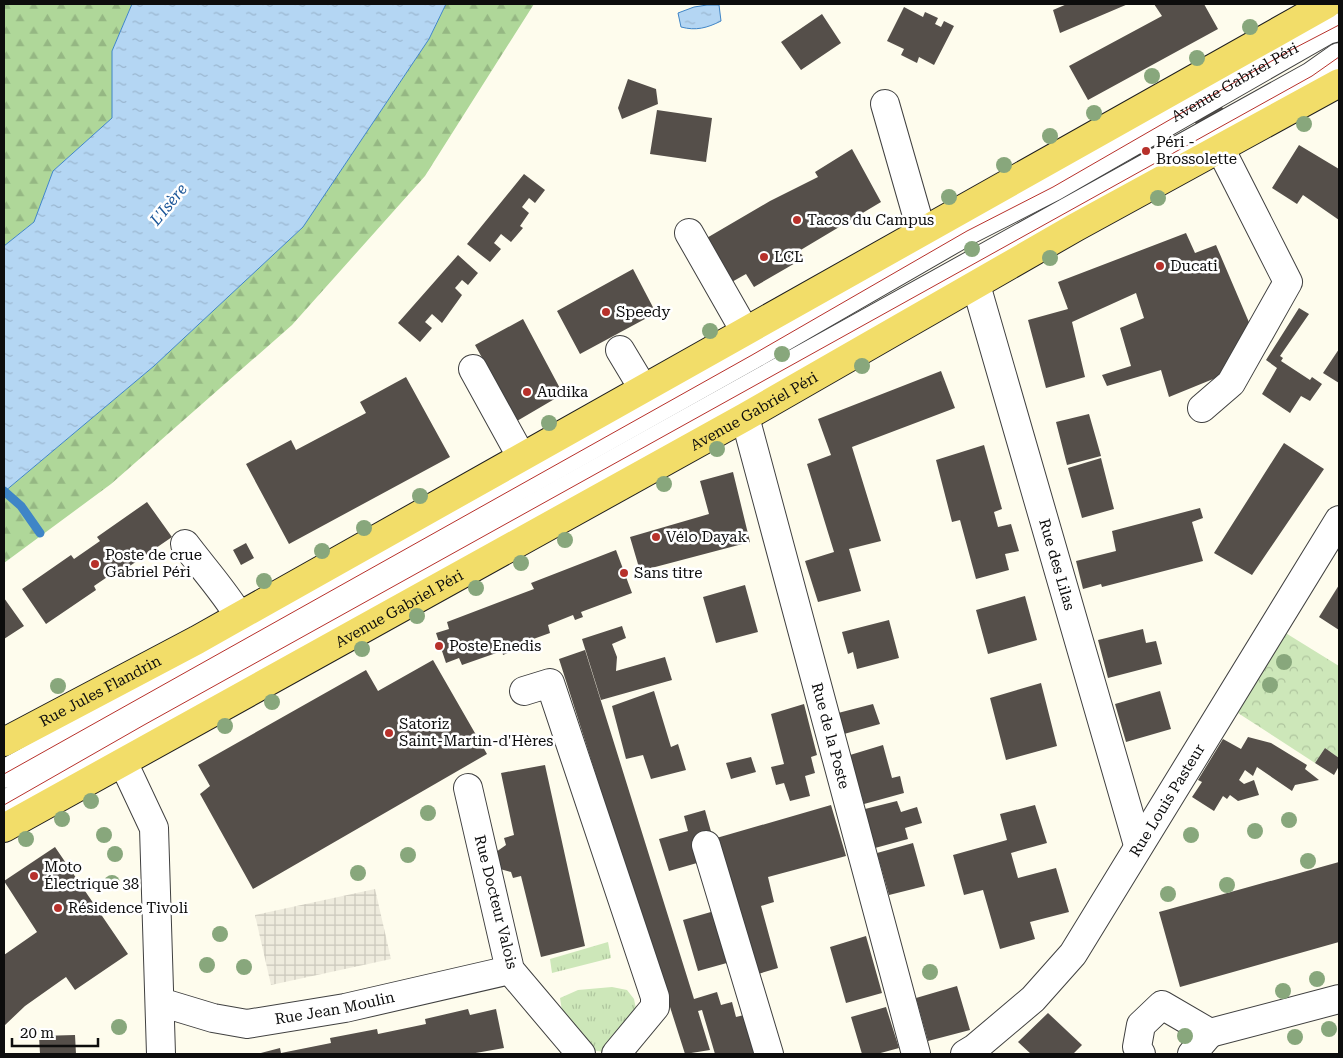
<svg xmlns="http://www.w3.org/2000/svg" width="1343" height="1058" font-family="'Roboto Serif',serif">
<defs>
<pattern id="grass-tufts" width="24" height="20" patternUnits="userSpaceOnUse" patternTransform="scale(1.25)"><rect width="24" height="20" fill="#cde7b9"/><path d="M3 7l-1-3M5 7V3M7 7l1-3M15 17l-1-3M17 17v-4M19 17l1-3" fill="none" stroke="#afc59e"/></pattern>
<pattern id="forest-firs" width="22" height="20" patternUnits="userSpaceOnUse" patternTransform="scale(1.25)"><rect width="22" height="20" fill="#afd799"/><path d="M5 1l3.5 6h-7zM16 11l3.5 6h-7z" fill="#95b783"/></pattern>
<pattern id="park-crowns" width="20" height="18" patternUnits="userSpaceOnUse" patternTransform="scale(1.25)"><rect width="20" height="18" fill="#cde7b9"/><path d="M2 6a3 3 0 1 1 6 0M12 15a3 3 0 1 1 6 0" fill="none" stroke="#afc59e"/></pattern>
<pattern id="plaza-grid" width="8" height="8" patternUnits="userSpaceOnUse" patternTransform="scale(1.25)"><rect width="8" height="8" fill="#eeebdd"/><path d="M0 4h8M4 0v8" fill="none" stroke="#cbc8bc"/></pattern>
<pattern id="water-ripples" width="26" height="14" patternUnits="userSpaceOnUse" patternTransform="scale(1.25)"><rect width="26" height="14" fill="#b4d6f3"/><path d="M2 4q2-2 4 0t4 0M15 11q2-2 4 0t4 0" fill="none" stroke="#9ab6cf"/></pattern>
</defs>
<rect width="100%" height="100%" fill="#fefced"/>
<!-- grass -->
<path fill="url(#grass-tufts)" d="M608 942 611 958 552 973 550 959Z
M612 987 627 990 634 999 637 1014 605 1052 591 1050 562 1011 560 998 578 990Z"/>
<!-- forest -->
<path fill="url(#forest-firs)" d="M4 4H132L112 51V118L53 171 34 222 4 246Z
M446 4H534L425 176 292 325 111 484 4 563V492L154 366 303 227 429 39Z"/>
<!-- park -->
<path fill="url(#park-crowns)" d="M1284 632 1339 666V758L1325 748 1315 763 1238 713Z"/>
<!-- plaza -->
<path fill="url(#plaza-grid)" d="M375 889 391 959 271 985 255 915Z"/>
<!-- water -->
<path fill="url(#water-ripples)" stroke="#3f85c7" d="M132 4H446L429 39 303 227 154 366 4 492V246L34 222 53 171 112 118V51Z
M707 5H719L721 21C707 28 696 31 681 27L678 13 694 7Z"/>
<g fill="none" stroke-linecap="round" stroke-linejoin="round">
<!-- stream -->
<path stroke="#3f85c7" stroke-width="9" d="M4 491 21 506 40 533"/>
</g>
<!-- building -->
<path fill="#554f4a" d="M1067 4H1128L1060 33 1053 10Z
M1154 4H1204L1218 29 1088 100 1069 66 1162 16Z
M904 7 923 17 925 12 938 18 935 24 941 27 944 21 954 26 934 65 919 57 917 63 901 55 904 49 887 41Z
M822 14 841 43 801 70 781 42Z
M628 79 656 89 658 104 622 119 618 108Z
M1220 104 1224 110 1197 126 1193 119Z
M657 110 712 118 706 162 650 154Z
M1157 140 1161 147 1134 162 1130 155Z
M1299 145 1339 169V220L1303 195 1297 204 1272 188Z
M852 149 881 202 799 251 804 258 754 287 746 274 730 283 705 239 770 201 818 177 815 172Z
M524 174 545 190 535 203 529 198 522 207 529 213 520 226 523 228 511 242 501 234 494 243 501 249 490 262 467 244Z
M1186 233 1195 253 1216 245 1251 327 1223 375 1169 397 1161 370 1107 386 1102 375 1131 366 1120 328 1144 318 1136 293 1072 322 1085 377 1046 388 1028 320 1068 309 1058 282Z
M458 255 478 273 468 285 462 280 455 288 462 295 442 323 432 314 425 322 432 328 420 342 398 323Z
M633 269 656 313 580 354 557 311Z
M1299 308 1309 314 1280 356 1283 358 1281 361 1310 380 1312 377 1322 384 1310 401 1301 396 1290 413 1262 394 1277 368 1266 360Z
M523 319 563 394 517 421 475 345Z
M1339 349V383L1323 373Z
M941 371 955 408 852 447 881 541 849 549 861 591 818 602 805 561 834 552 807 464 831 455 818 419Z
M406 377 450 457 289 544 246 464 291 440 296 450 366 413 360 402Z
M1089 414 1101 456 1067 465 1056 422Z
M1284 443 1324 469 1252 575 1214 553Z
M984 445 1002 509 994 512 998 527 1011 524 1019 551 1005 554 1009 570 976 579 960 520 952 522 936 460Z
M1101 458 1114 509 1082 518 1068 468Z
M733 472 750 542 640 571 630 537 709 514 700 481Z
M147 502 172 537 121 572 119 569 94 586 96 590 46 624 22 589 71 555 74 559 100 541 97 537Z
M1200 508 1203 518 1192 522 1203 561 1102 587 1101 584 1083 589 1076 561 1116 551 1112 531Z
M246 543 254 558 241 565 233 550Z
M616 550 632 593 581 612 583 617 575 620 573 615 548 625 550 633 511 647 512 651 503 655 502 651 462 665 459 658 446 663 436 633 449 629 447 622 534 589 531 583Z
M745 585 758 632 716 643 703 597Z
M1339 585V630L1319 617Z
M1025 596 1037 640 988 654 976 610Z
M4 598 24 626 4 639Z
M889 620 899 658 857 669 853 652 848 654 842 632Z
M622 626 626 638 612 644 617 657 616 671 665 657 672 680 601 700 582 639Z
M1143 629 1146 643 1156 641 1162 664 1108 678 1098 640Z
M585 650 694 999 717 992 721 1005 732 1002 736 1017 744 1015 755 1054H715L702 1010 698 1011 710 1050 685 1054 559 659Z
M433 660 487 754 253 889 200 794 210 786 198 765 366 670 378 691Z
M1041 683 1057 746 1006 760 990 698Z
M654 691 671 747 678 744 686 770 651 779 643 755 626 759 612 706Z
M1160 691 1171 729 1126 742 1115 704Z
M804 704 817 755 811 757 815 773 805 776 810 796 790 801 784 783 776 785 771 767 784 764 771 714Z
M873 704 880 724 844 734 838 713Z
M1248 737 1271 743 1307 765 1305 769 1319 780 1295 785 1292 791 1257 767 1253 776 1245 770 1239 780 1244 784 1254 780 1259 795 1238 801 1230 795 1227 799 1223 796 1214 811 1192 797 1202 782 1198 780 1223 739 1241 749Z
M883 745 892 778 900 776 904 793 864 804 850 755Z
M1325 748 1339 758V766L1334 775 1315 763Z
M751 757 756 772 731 779 726 763Z
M545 765 585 946 541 957 521 876 513 878 511 872 500 869 496 852 506 845 504 838 514 835 501 773Z
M897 801 901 812 917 807 922 823 905 828 908 839 875 848 865 809Z
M831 805 846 856 768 877 774 902 761 906 778 968 755 975 713 839Z
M1035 805 1047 843 1011 853 1018 878 1056 868 1069 912 1030 922 1035 939 1000 949 983 890 964 895 953 855 1007 840 1000 814Z
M705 810 712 835 704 861 669 871 659 839 688 831 684 816Z
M913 843 925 886 889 895 877 853Z
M55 847 128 954 75 990 66 977 25 1006 4 1026V955L37 932 4 881Z
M1339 862V942L1180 987 1159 912Z
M718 910 734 961 698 971 683 920Z
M866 936 882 993 846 1003 830 947Z
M957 986 970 1030 928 1041 916 998Z
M886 1007 899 1048 877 1054H862L851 1017Z
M468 1009 470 1015 496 1009 504 1048 470 1054H257L280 1048 281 1053 331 1043 330 1038 377 1029 378 1034 426 1024 425 1019Z
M1048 1013 1082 1045 1073 1054H1031L1018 1042Z
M75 1035 76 1054H40L39 1036Z"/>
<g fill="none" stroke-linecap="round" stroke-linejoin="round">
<!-- minor casing -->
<g stroke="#404040" stroke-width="30">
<g id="minor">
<path d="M885 104 922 233"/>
<path d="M689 233 746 333"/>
<path id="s1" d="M976 285 1138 845"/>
<path d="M620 350 644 390"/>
<path d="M473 369 522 458"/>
<path d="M1202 408 1231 383 1288 282 1220 148"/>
<path id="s2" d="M745 417 916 1054"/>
<path d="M185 544C203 568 224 591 239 616"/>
<path d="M524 691 550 683 655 997V1007L616 1054"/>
<path d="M123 762 154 828 161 1054"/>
<path d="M4 774 752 355 967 231 1053 187 1327 30 1339 27"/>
<path d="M468 788 510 970 581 1054"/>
<path d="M4 805 144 725 1312 76 1339 57"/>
<path d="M706 845 769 1054"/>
<path id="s3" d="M160 1002 213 1018 247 1024 345 1008 510 970"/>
<path d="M1210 1033 1339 999"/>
<path id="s4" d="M965 1054 975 1048 1033 999 1073 954 1339 520"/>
<path d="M1141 1054 1137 1047 1141 1025 1162 1005 1210 1033 1192 1054"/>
</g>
</g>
<!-- major casing -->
<g stroke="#1e1e1e" stroke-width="30">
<g id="major">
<path id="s5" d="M4 742 197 640 1327 4"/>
<path id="s6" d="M4 828 745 417 1076 227 1339 83"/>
</g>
</g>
<!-- minor -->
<use href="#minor" stroke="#fff" stroke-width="28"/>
<!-- major -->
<use href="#major" stroke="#f2dd69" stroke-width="28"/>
<!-- tram -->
<g stroke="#b7312b" stroke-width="1">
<path id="s7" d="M4 774 752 355 967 231 1053 187 1289 51 1339 25"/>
<path d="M4 805 144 725 1312 76 1339 57"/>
</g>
</g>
<!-- trees -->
<g fill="#88a77c">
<circle cx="1250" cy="27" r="8"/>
<circle cx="1197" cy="58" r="8"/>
<circle cx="1152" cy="76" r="8"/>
<circle cx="1094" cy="113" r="8"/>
<circle cx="1304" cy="124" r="8"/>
<circle cx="1050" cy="136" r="8"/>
<circle cx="1004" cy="165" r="8"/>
<circle cx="949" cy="197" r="8"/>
<circle cx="1158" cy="198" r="8"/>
<circle cx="972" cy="249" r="8"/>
<circle cx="1050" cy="258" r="8"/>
<circle cx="710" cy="331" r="8"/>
<circle cx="782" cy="354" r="8"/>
<circle cx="862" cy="366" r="8"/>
<circle cx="549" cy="423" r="8"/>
<circle cx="717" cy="449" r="8"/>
<circle cx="664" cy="484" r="8"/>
<circle cx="420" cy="496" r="8"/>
<circle cx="364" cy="528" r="8"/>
<circle cx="565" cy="540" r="8"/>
<circle cx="322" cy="551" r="8"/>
<circle cx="521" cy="563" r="8"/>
<circle cx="264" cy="581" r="8"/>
<circle cx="476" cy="588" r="8"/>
<circle cx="417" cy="616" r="8"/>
<circle cx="362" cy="649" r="8"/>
<circle cx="1284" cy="662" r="8"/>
<circle cx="1270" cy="685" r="8"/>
<circle cx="58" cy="686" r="8"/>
<circle cx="272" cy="702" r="8"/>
<circle cx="225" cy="726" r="8"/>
<circle cx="91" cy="801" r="8"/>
<circle cx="428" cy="813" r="8"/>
<circle cx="62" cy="819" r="8"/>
<circle cx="1289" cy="820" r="8"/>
<circle cx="1255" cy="831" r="8"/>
<circle cx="104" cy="835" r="8"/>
<circle cx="1191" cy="835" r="8"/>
<circle cx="26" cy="839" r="8"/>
<circle cx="115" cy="854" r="8"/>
<circle cx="408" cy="855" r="8"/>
<circle cx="1308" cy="861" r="8"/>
<circle cx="358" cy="873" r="8"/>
<circle cx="112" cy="883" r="8"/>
<circle cx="1227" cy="885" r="8"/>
<circle cx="1168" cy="894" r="8"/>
<circle cx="220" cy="934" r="8"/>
<circle cx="207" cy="965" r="8"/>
<circle cx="244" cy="967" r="8"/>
<circle cx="930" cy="972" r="8"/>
<circle cx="1317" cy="979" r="8"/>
<circle cx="1283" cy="991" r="8"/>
<circle cx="119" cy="1027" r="8"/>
<circle cx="1329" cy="1029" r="8"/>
<circle cx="1185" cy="1036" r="8"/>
<circle cx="1295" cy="1037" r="8"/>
</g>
<!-- markers -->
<g fill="#b7312b" stroke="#fff" stroke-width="2">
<circle cx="1146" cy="151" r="5"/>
<circle cx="797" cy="220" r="5"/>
<circle cx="764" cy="257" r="5"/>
<circle cx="1160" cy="266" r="5"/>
<circle cx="606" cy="312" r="5"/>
<circle cx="527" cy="392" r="5"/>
<circle cx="656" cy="537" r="5"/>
<circle cx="95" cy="564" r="5"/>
<circle cx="624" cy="573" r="5"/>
<circle cx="439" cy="646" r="5"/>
<circle cx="389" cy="733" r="5"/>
<circle cx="34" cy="876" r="5"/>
<circle cx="58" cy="908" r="5"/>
</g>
<g text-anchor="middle" stroke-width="5" stroke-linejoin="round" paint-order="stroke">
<!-- street labels -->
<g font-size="15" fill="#0d0d0d" stroke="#fff">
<text dy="5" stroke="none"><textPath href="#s7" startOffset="1412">Avenue Gabriel Péri</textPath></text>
<text dy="5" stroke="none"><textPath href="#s6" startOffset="858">Avenue Gabriel Péri</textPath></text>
<text dy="5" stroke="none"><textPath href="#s1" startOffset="291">Rue des Lilas</textPath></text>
<text dy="5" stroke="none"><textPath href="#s6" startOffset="452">Avenue Gabriel Péri</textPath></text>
<text dy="5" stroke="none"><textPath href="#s5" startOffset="109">Rue Jules Flandrin</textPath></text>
<text dy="5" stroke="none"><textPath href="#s2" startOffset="330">Rue de la Poste</textPath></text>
<text dy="5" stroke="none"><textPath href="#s4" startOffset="328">Rue Louis Pasteur</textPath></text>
<text transform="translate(496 902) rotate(76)" y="5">Rue Docteur Valois</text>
<text dy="5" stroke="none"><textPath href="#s3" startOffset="179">Rue Jean Moulin</textPath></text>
</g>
<!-- poi labels -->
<g font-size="15" fill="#0d0d0d" stroke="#fff" text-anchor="start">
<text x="1156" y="147">Péri -<tspan x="1156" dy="17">Brossolette</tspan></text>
<text x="807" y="225">Tacos du Campus</text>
<text x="774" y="262">LCL</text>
<text x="1170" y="271">Ducati</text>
<text x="616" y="317">Speedy</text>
<text x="537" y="397">Audika</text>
<text x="666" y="542">Vélo Dayak</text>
<text x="105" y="560">Poste de crue<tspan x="105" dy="17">Gabriel Péri</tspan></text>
<text x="634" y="578">Sans titre</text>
<text x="449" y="651">Poste Enedis</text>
<text x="399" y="729">Satoriz<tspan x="399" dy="17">Saint-Martin-d'Hères</tspan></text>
<text x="44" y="872">Moto<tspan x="44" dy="17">Électrique 38</tspan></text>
<text x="68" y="913">Résidence Tivoli</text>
</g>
<!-- water labels -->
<g font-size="16" font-style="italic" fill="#1c5799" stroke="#fff">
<text transform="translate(168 204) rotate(-51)" y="6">L'Isère</text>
</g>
</g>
<!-- border -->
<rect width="1343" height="1058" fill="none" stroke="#0d0d0d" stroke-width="10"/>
<!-- scale -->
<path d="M12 1038v8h86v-8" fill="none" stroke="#0d0d0d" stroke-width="2.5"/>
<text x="20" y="1038" font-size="15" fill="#0d0d0d" stroke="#ffffff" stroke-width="4" paint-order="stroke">20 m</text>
</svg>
